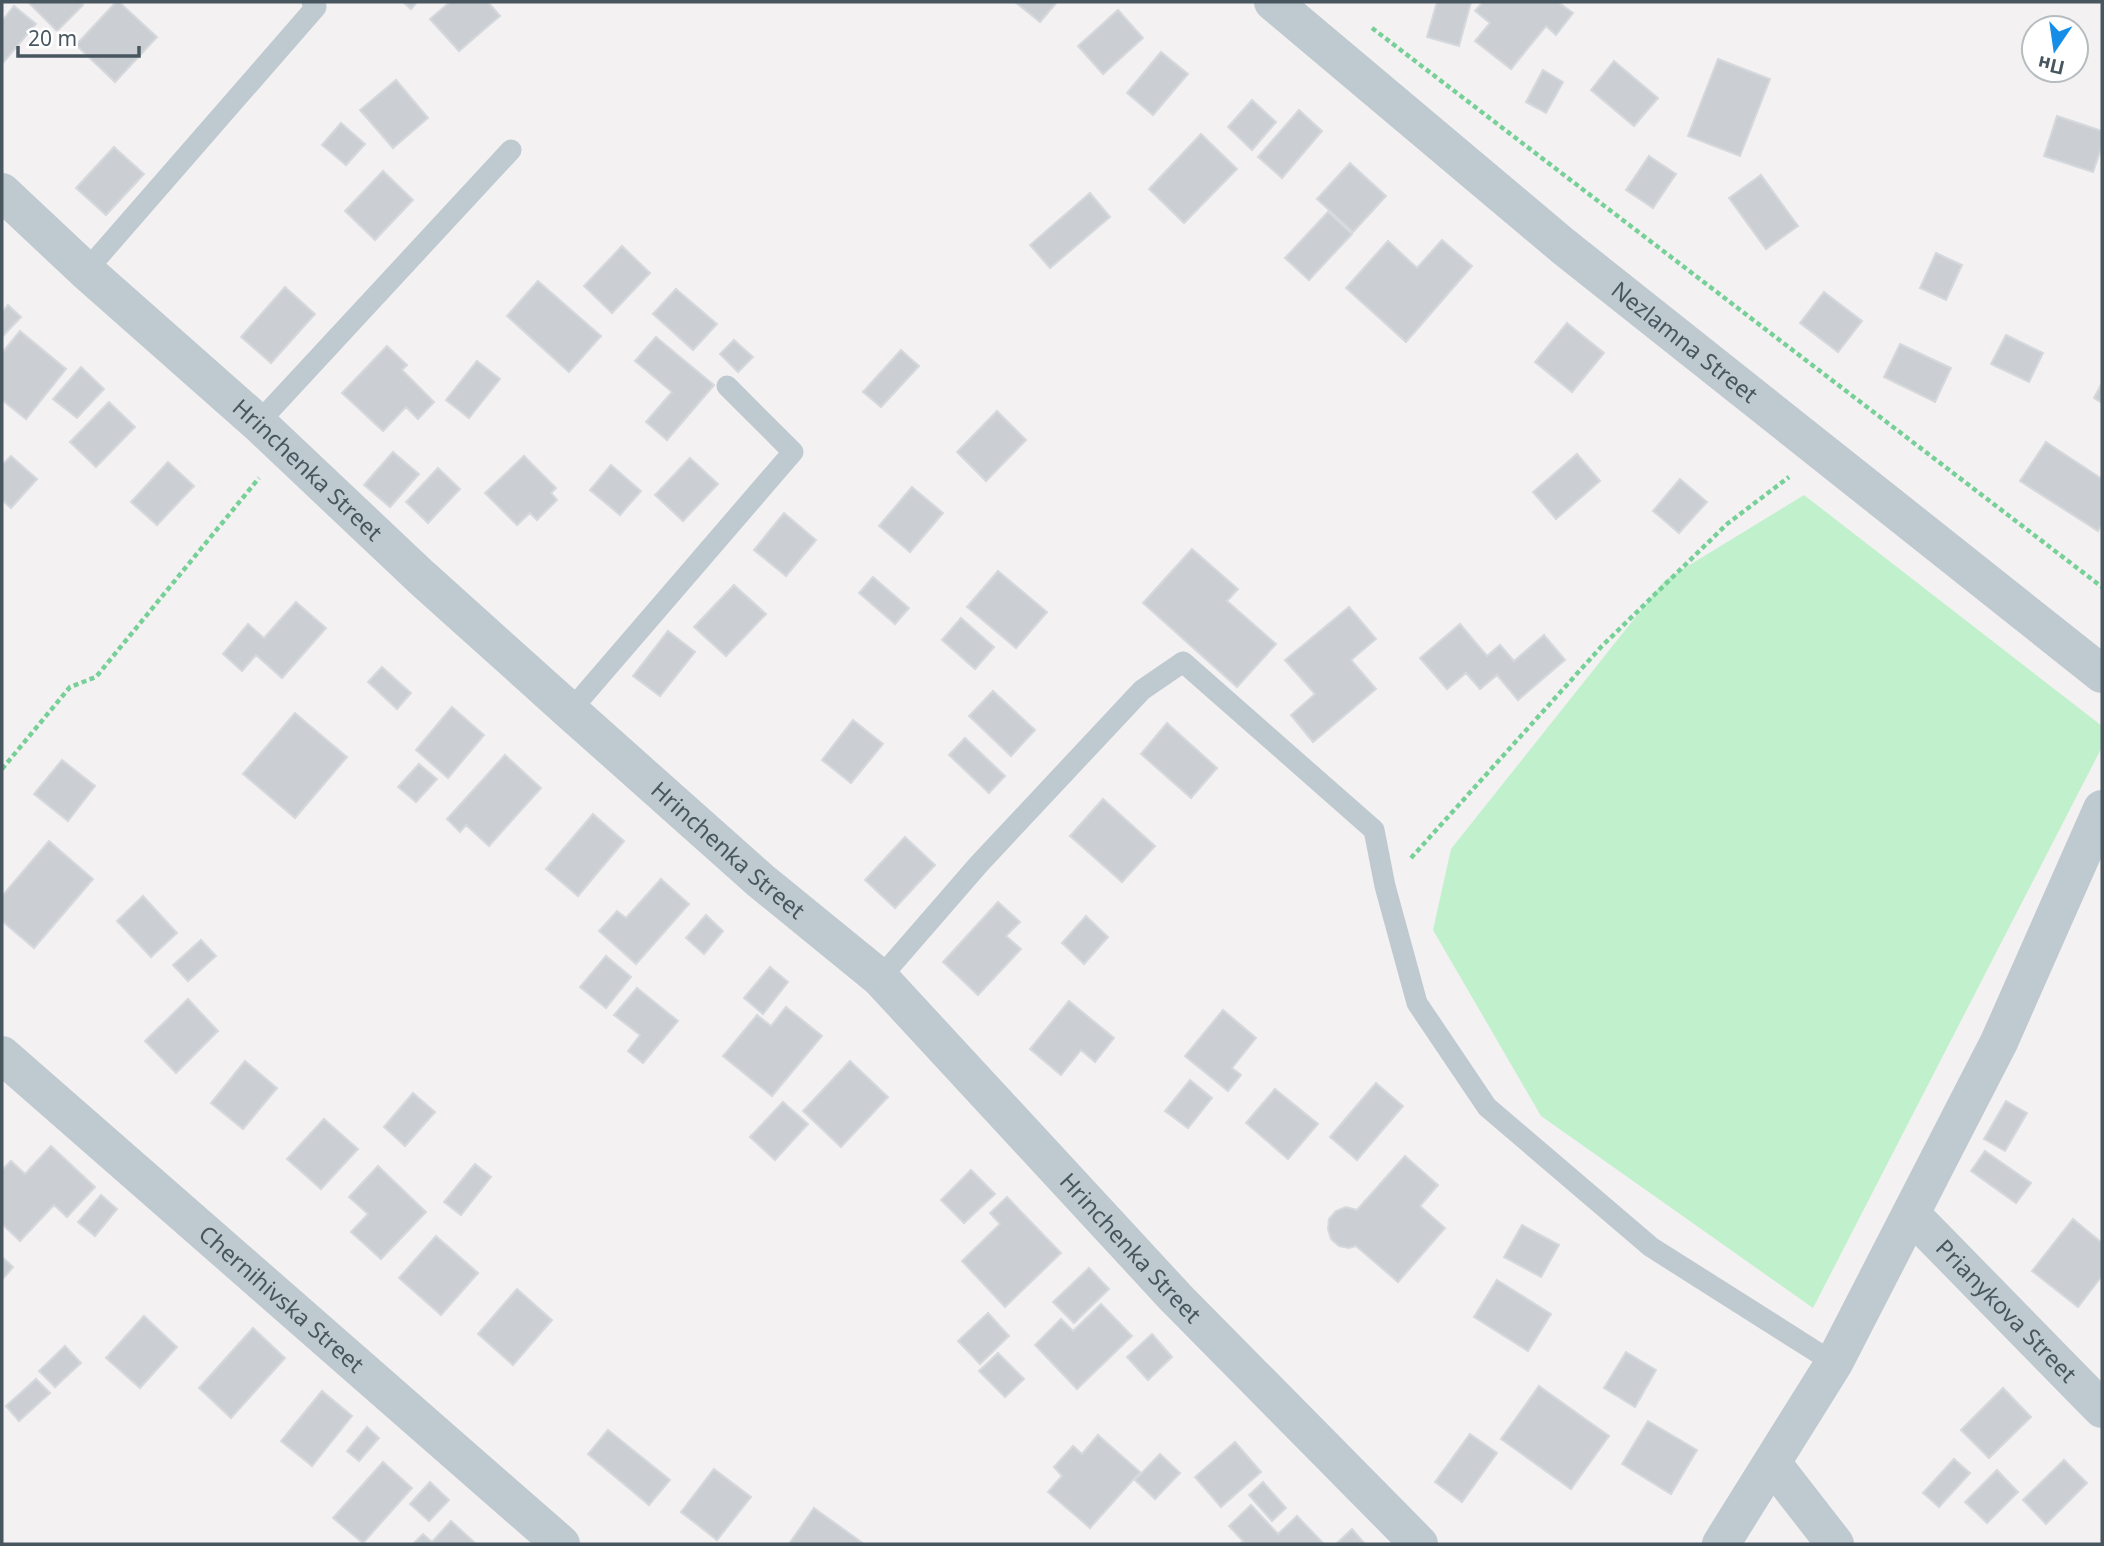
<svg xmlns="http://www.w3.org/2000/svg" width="2104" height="1546" font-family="'Noto Sans',sans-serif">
<rect width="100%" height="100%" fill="#f3f1f1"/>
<!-- green -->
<path fill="#c0f1cc" d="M1804 495 2102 726V747L1813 1308 1541 1116 1433 930 1451 849 1665 580Z"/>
<!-- building -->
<path fill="#cbcfd3" stroke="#d5d8dc" stroke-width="2" d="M28 2H80L83 5 57 31Z
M116 2H119L157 37 115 82 76 45Z
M403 2H417L411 9Z
M450 2H488L500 16 459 51 430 19Z
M1015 2H1057L1040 22Z
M1437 2H1471L1459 46 1427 37Z
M1483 2H1558L1573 13 1556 35 1546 26 1511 69 1475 41 1490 23 1475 11Z
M14 6 36 24 2 64V21Z
M1118 10 1143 38 1103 74 1078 46Z
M1161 52 1188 74 1153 115 1127 93Z
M1718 59 1770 79 1740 156 1688 136Z
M1614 61 1658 98 1634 126 1591 90Z
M1543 70 1563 82 1546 113 1526 102Z
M396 80 428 118 393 148 360 110Z
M1252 100 1276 122 1252 150 1228 127Z
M1299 110 1322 131 1282 178 1258 157Z
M2057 116 2102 131V146L2093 172 2044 156Z
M341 123 365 144 346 165 322 145Z
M1201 134 1237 169 1184 223 1149 189Z
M114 147 144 174 106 215 76 188Z
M1649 156 1676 174 1653 208 1626 190Z
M1350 163 1386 196 1353 232 1317 199Z
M383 171 413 200 375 240 345 211Z
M1761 175 1798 226 1766 249 1729 198Z
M1090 193 1110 217 1050 268 1030 245Z
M1328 212 1352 234 1309 280 1285 258Z
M1442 240 1472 266 1406 342 1346 288 1388 241 1417 268Z
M622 246 650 273 612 313 584 286Z
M1936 253 1962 265 1946 300 1920 288Z
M538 281 601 336 569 372 507 316Z
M285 287 315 314 271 363 241 337Z
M676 289 717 324 693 350 653 314Z
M1824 292 1862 321 1838 352 1800 323Z
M8 305 21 317 2 337V312Z
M1567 323 1604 353 1572 392 1535 362Z
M20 331 66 369 26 419 2 400V353Z
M2006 335 2043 353 2029 382 1991 364Z
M656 337 714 385 667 440 646 422 672 392 635 361Z
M734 340 753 357 738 372 720 354Z
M1900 344 1951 368 1935 402 1884 377Z
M387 346 407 365 402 370 434 402 418 419 406 407 383 431 342 393Z
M901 350 919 366 881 407 863 392Z
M477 361 500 379 469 418 446 400Z
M81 367 104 389 77 418 53 399Z
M2102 383V403L2094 398Z
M109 402 135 427 96 467 70 442Z
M997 411 1026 440 986 481 957 452Z
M2046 442 2102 479V524L2098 531 2020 481Z
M393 452 419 474 390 507 364 485Z
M1577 454 1600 481 1556 519 1533 492Z
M11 456 37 479 11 508 2 500V465Z
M524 456 556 488 551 493 557 500 537 520 530 513 517 525 485 493Z
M690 458 718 484 683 521 655 495Z
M168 462 194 486 157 525 131 502Z
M611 465 641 491 620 515 590 490Z
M438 468 460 489 428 523 406 502Z
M1680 479 1707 502 1679 533 1653 511Z
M912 487 943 513 910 552 879 526Z
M784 513 816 540 786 576 754 550Z
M1192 549 1238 589 1227 601 1276 644 1237 687 1143 603Z
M998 571 1047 612 1016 648 967 607Z
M873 577 909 608 895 624 859 593Z
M734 585 766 614 726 656 694 627Z
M296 602 326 628 282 678 256 655 242 671 223 654 248 624 264 638Z
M1349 607 1376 639 1351 660 1376 689 1313 742 1291 715 1315 694 1285 660Z
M961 618 994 647 975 669 942 640Z
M1460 624 1487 656 1500 645 1514 661 1544 635 1565 660 1518 700 1497 675 1480 689 1466 673 1447 689 1420 658Z
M668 631 695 652 660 696 633 676Z
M382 667 411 693 397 709 368 682Z
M993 691 1035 730 1011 756 969 716Z
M452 707 484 735 448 778 416 750Z
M295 713 347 757 295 818 243 774Z
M853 720 883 744 851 783 822 760Z
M1167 723 1217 768 1191 798 1141 754Z
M965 738 1005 776 989 793 949 755Z
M505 755 541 788 489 846 466 825 460 832 447 819Z
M62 760 95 786 68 821 34 794Z
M419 764 437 779 416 802 398 787Z
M1103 799 1155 846 1122 882 1070 836Z
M593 814 624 841 578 896 546 869Z
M905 837 935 865 895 908 865 880Z
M49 841 93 879 34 948 2 921V896Z
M661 879 689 904 636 964 599 931 617 911 626 918Z
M143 896 177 933 151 957 117 921Z
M998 902 1020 922 1006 936 1021 949 978 995 943 962Z
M706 915 723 931 704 954 686 938Z
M1086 916 1108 937 1084 964 1062 943Z
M201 940 216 956 188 981 173 965Z
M606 956 631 977 606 1008 580 987Z
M770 967 788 982 763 1014 744 998Z
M637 988 678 1021 643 1063 628 1051 640 1035 614 1015Z
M188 999 218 1031 176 1073 145 1041Z
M1069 1001 1114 1038 1095 1062 1081 1050 1061 1075 1030 1049Z
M786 1007 822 1036 772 1096 723 1056 757 1015 771 1026Z
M1223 1010 1256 1038 1232 1068 1241 1075 1228 1091 1185 1056Z
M245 1061 277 1088 243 1129 211 1103Z
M850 1061 888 1097 841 1147 803 1111Z
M1190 1080 1212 1098 1188 1128 1165 1111Z
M1376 1083 1403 1106 1357 1160 1330 1137Z
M1275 1089 1318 1124 1288 1159 1246 1123Z
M413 1093 435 1112 405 1146 384 1127Z
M2006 1101 2027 1113 2005 1151 1984 1139Z
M783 1102 808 1124 775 1160 750 1137Z
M324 1119 358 1149 321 1189 287 1159Z
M51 1146 95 1187 67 1217 54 1205 20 1241 2 1224V1170L11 1161 25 1174Z
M1985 1151 2031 1183 2016 1203 1971 1171Z
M1405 1156 1438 1185 1420 1206 1445 1228 1398 1282 1356 1246 1349 1248 1339 1246 1331 1239 1328 1229 1329 1219 1336 1211 1346 1207 1357 1210Z
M475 1164 491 1177 461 1215 444 1202Z
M378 1166 426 1212 381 1259 351 1232 368 1214 349 1197Z
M971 1170 995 1194 964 1223 941 1200Z
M101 1195 117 1209 95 1236 78 1222Z
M1007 1197 1061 1253 1005 1307 962 1261 1000 1224 990 1213Z
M2073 1219 2102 1243V1276L2078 1307 2032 1271Z
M1522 1225 1559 1245 1541 1277 1504 1257Z
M436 1236 478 1273 441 1315 399 1278Z
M2 1257 13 1267 2 1280Z
M1089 1268 1109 1289 1074 1323 1053 1302Z
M1497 1280 1551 1314 1528 1351 1474 1317Z
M517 1289 552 1320 513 1365 478 1334Z
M1101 1304 1132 1336 1077 1389 1035 1345 1061 1319 1073 1331Z
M988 1313 1009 1336 980 1364 958 1341Z
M144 1316 177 1347 140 1388 106 1358Z
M253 1328 285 1358 231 1418 199 1388Z
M1152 1334 1172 1357 1148 1380 1127 1357Z
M65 1346 81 1363 55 1387 39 1371Z
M1626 1352 1656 1370 1635 1407 1604 1388Z
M998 1353 1024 1379 1005 1397 979 1371Z
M36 1379 50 1393 19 1421 6 1406Z
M1539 1386 1609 1436 1571 1489 1501 1439Z
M2003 1388 2031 1417 1989 1458 1961 1430Z
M322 1391 352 1416 312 1466 281 1441Z
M1648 1421 1697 1450 1671 1494 1622 1464Z
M367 1427 379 1438 359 1461 347 1451Z
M608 1430 670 1480 649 1505 588 1454Z
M1470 1434 1497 1453 1462 1502 1435 1482Z
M1098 1435 1140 1472 1090 1528 1048 1492 1062 1476 1054 1467 1073 1446 1082 1454Z
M1235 1442 1261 1472 1221 1507 1195 1477Z
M1160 1454 1180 1473 1155 1499 1135 1480Z
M1954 1459 1970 1473 1939 1507 1923 1493Z
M2064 1460 2087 1483 2046 1524 2023 1500Z
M383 1462 412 1488 363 1543 333 1518Z
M714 1469 751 1497 717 1540 681 1512Z
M1997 1470 2018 1492 1987 1523 1965 1502Z
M430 1482 449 1500 429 1521 410 1504Z
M1263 1482 1286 1508 1272 1521 1249 1495Z
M1251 1505 1278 1534 1297 1516 1324 1544H1240L1243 1541 1229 1526Z
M814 1508 864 1544H789Z
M451 1521 476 1544H413L423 1534 432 1542Z
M1352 1529 1365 1544H1336Z"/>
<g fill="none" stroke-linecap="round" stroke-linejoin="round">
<!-- path -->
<path stroke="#77d098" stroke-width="4.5" stroke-dasharray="5 3.5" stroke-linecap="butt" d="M1372 28 2102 587
M2 769 70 687 96 677 259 478
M1411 858 1601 647 1727 524 1789 477"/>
<!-- service -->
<path stroke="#bfcad0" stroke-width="21" d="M86 271 316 7 312 2
M258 423 511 150
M570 711 793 452 727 386
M880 978 979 864 1142 690 1183 662 1374 830 1385 886 1417 1003 1487 1107 1651 1247 1834 1363"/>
<!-- minor -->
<g stroke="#bfcad0" stroke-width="38">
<path id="s1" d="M2 192 86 271 258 423 421 577 570 711 761 881 880 978 1176 1298 1419 1544"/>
<path id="s2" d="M2 1055 561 1544"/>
<path id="s3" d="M1911 1214 2102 1409"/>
<path d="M1772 1463 1835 1544"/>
<path d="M1721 1544 1834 1363 1999 1042 2102 809"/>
</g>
<!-- tertiary -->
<path stroke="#bfcad0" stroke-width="38" id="s4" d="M1273 2 1563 246 2102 674"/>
</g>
<g text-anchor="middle" stroke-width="7" stroke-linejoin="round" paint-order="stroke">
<!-- street labels -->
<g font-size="23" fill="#48575f" stroke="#fff">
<text dy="8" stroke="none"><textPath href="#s4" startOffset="534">Nezlamna Street</textPath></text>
<text dy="8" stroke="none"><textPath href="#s1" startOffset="413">Hrinchenka Street</textPath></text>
<text dy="8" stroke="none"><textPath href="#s1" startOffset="980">Hrinchenka Street</textPath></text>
<text dy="8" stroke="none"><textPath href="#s1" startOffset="1547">Hrinchenka Street</textPath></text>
<text dy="8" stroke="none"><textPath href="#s2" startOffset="371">Chernihivska Street</textPath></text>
<text dy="8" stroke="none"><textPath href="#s3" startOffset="136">Prianykova Street</textPath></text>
</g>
</g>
<!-- border -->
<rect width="2104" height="1546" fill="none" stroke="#48575f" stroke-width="7"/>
<!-- north arrow -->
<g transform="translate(2055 49) rotate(193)"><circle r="33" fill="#ffffff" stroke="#b6bcbf" stroke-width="2"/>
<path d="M0-5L12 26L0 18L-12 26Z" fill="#168ee8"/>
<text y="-10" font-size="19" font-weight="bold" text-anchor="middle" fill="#48575f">Пн</text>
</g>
<!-- scale -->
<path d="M18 46v10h121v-10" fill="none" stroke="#48575f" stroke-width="3.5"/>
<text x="28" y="46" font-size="21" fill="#48575f" stroke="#ffffff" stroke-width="5" paint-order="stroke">20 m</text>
</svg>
